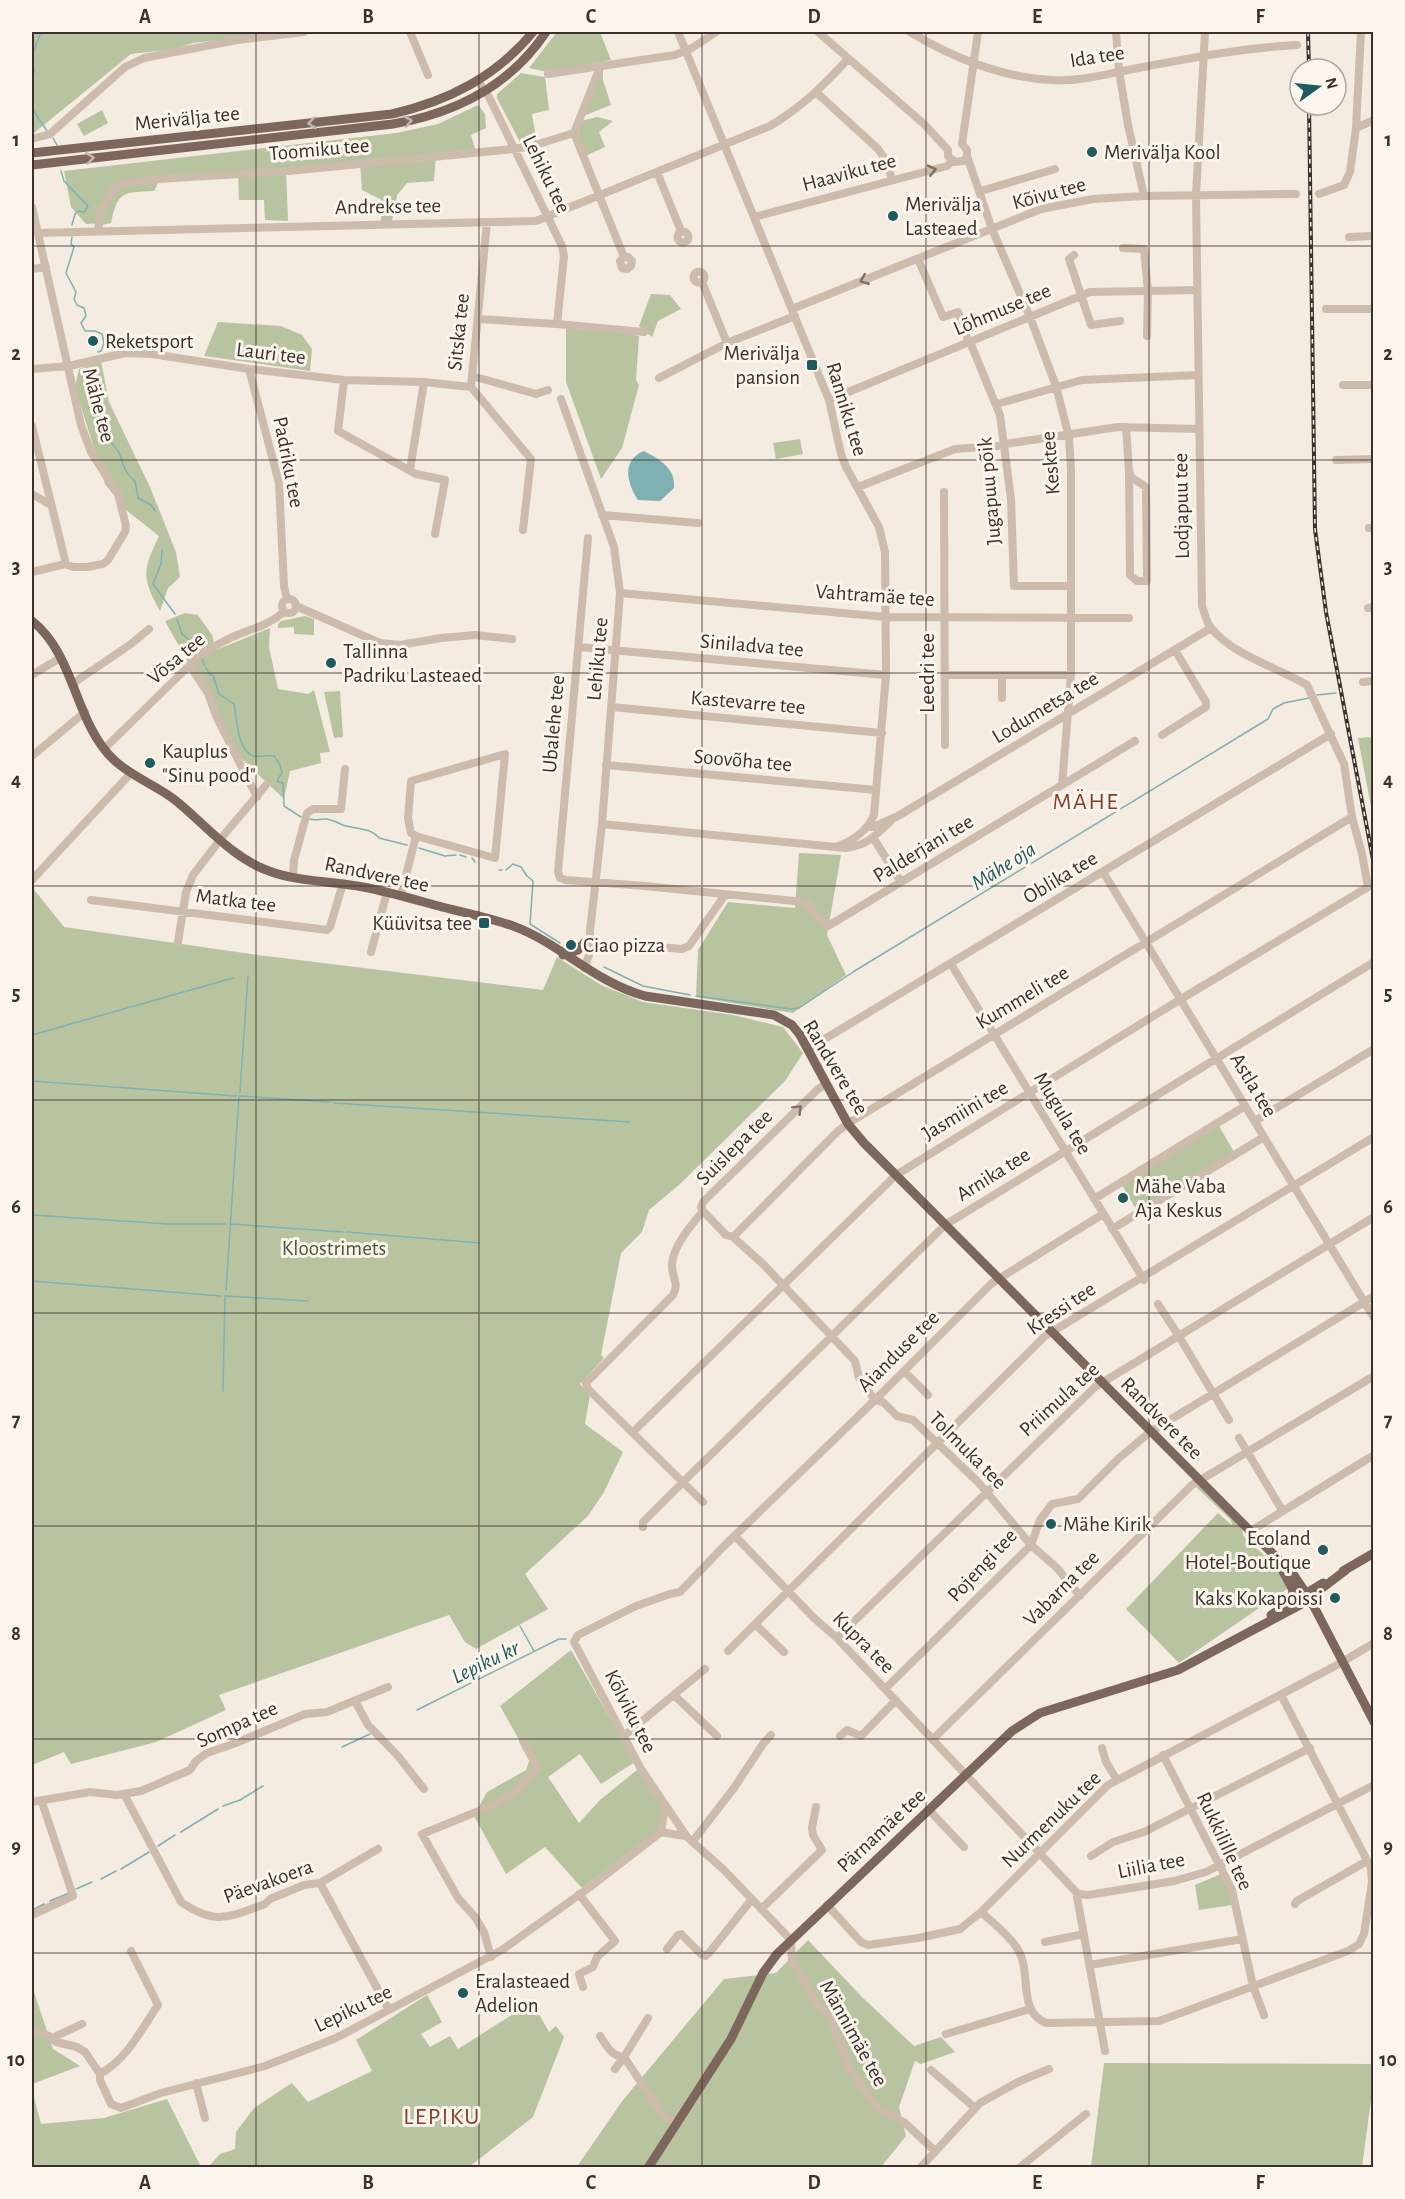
<svg xmlns="http://www.w3.org/2000/svg" width="1405" height="2199" font-family="'Alegreya Sans',sans-serif">
<rect width="100%" height="100%" fill="#f4ebe1"/>
<!-- green -->
<path fill="#b8c4a0" d="M32 32H284L193 43 174 49 131 54 34 133H32Z
M557 32H600L611 60 547 72 529 68Z
M603 70V80L611 105 583 116 600 72Z
M521 73 545 77 549 110 532 114 537 143 521 144 497 98V94Z
M478 105 485 114 486 128 471 135 476 152 436 154 434 181 407 183 397 195 392 221H381L382 200 362 190 360 163 286 169 288 221 265 220 264 200H239L238 172 161 177 154 191C123 193 118 190 111 223L102 225V223L86 224 71 207 64 171 396 133 438 124Z
M102 110 108 123 84 136 77 124Z
M597 117 613 121 599 132 605 147 585 156C580 143 576 134 581 121Z
M651 294 670 295 681 309 658 321 652 337 639 326Z
M218 322 281 326 302 335 312 349 310 371 204 356Z
M566 322 639 336 636 380 639 385 622 448 601 479 566 382Z
M101 361 109 402 150 487 176 552 180 577 168 588 160 611C141 577 143 570 159 536L126 510 105 484 75 387 79 369Z
M800 439 803 454 776 459 773 443Z
M185 613 198 615 212 635 216 650 270 628 269 647 278 689 308 694 314 690 330 752 320 753 321 763 290 771 284 799 241 758 165 621Z
M305 616 314 619V635L294 634V627L278 628V624L281 621Z
M340 691 343 737 334 738 324 692Z
M1370 737 1374 745 1373 817 1358 738Z
M799 853 841 855 827 935 846 975 793 1013 696 997 698 950 728 902 795 908Z
M32 887 64 927 258 955 543 990 557 957 601 985 643 1002 733 1015 783 1027 803 1053 785 1081 679 1185 649 1210 642 1232 621 1253 601 1355 604 1358 580 1384 590 1395 585 1424 623 1452 604 1492 588 1516 525 1574 548 1609 476 1649 465 1642 449 1615 219 1695 226 1710 156 1742 71 1764 64 1752 32 1765Z
M1219 1126 1234 1152 1137 1211 1122 1185Z
M1194 1485 1200 1486 1242 1529 1243 1535 1275 1566 1287 1589 1179 1663 1126 1609 1218 1513 1233 1526 1230 1519Z
M571 1650 635 1762 601 1784 580 1754 548 1777 579 1823 600 1800 637 1770 664 1809 658 1830 582 1888 545 1847 506 1874 474 1816 487 1792 526 1770 530 1759 500 1706Z
M1221 1874 1227 1884 1232 1905 1199 1910 1195 1885Z
M808 1940 862 1997 914 2046 941 2037 955 2052 921 2064 915 2061 899 2107 906 2136 881 2167 576 2168 623 2100 724 1979 776 1973Z
M32 1986 53 2049 80 2066 32 2084Z
M427 1995 442 2022 421 2034 430 2047 450 2036 458 2049 532 2002 549 2032 556 2026 564 2037 533 2117 469 2167H208L220 2154 235 2149 236 2132 254 2108 292 2083 308 2102 372 2071 356 2040Z
M1104 2063 1373 2064V2085L1362 2167H1091Z
M32 2089 41 2124 104 2118 167 2099 201 2167H32Z"/>
<!-- water -->
<path fill="#7fb0b2" d="M644 451C660 460 676 468 674 488L660 501 638 500C627 483 621 460 644 451Z"/>
<g fill="none" stroke-linecap="round" stroke-linejoin="round">
<!-- stream -->
<path stroke="#7fb0b2" stroke-width="1.5" d="M32 79 34 72 32 55 41 32
M32 108 47 131
M53 138 57 145
M61 171 64 181 88 206 84 212 78 211 75 214 72 225
M72 237 71 244 74 247 66 273 76 292 74 299 77 305 84 308 86 316 81 323 85 331H95L102 334 104 343 101 351 98 352
M88 373 92 379 90 385 92 388 101 393 94 400 102 407C101 420 104 427 113 435L110 442C126 454 119 471 135 481L138 498 151 505 155 511
M162 550 161 564 153 584 175 614
M177 619 182 634 192 642 193 647 198 653
M202 658 204 665
M206 668 210 675H213L219 694 234 704C237 717 237 752 254 756 260 757 268 755 274 756L279 763 282 772 278 779V782L283 783 284 806 301 817
M1317 695 1336 693
M310 819C316 821 318 819 324 819 331 818 337 823 343 825 354 829 370 827 379 838L407 845
M419 848 445 856 456 855
M460 855 466 857
M472 858 475 862
M499 870H502
M506 870 513 864 521 867 527 876 533 881 530 924 560 943
M604 967 643 986 690 995
M696 996 791 1009 799 1008 853 972 1268 719 1273 709 1284 703 1309 698
M32 1035 233 978
M32 1081 236 1096
M240 1091 248 976
M334 1103 630 1122
M32 1215 168 1224H225
M231 1224 343 1232
M347 1232 480 1243
M32 1281 221 1296
M226 1290 239 1096 330 1102
M223 1391 225 1296 308 1301
M520 1626 534 1651
M417 1710 559 1639H566
M342 1747 370 1734
M223 1806 240 1800 263 1786
M181 1832 218 1809
M158 1846 175 1835
M121 1869 149 1852
M101 1879 116 1871
M76 1889 92 1882
M50 1901 69 1893
M32 1910 44 1904"/>
<!-- minor -->
<path stroke="#cdbbac" stroke-width="8" d="M410 32 428 75
M678 32 829 400 841 454 846 467 879 527 885 552 886 675 874 815C867 831 854 840 838 846
M818 32 924 124 948 150
M910 32C951 57 1003 78 1052 80 1080 82 1110 73 1138 68 1191 58 1243 48 1297 45
M1116 32 1119 71 1128 125 1144 196
M601 65 574 133 624 257 620 261 622 268 627 269 631 266 632 261 628 257H624
M548 74 675 55 692 48 716 32
M478 81 489 97 562 246 564 256 557 324
M817 93 878 149 885 159 892 179
M1356 128 1374 120
M32 139 50 134 125 67 144 58 237 40 304 32
M962 144 967 150V156L992 229 1030 317 1056 386 1069 437 1071 470V675L1062 785
M962 144 978 32
M948 150V156L955 162 964 161 967 156
M657 172 681 231
M981 191 1055 169
M1319 194 1344 185 1350 172 1356 128 1361 32
M32 207 81 425 91 452 118 494 126 526 125 532 108 560 103 564 87 567H73L65 564 32 572
M754 217 947 166 952 161
M487 222 471 387 531 459 523 530
M98 231 100 213 115 188 121 184 158 179 288 171 514 149 532 146 574 133
M677.5 237a5.5 5.5 0 1 1 11 0a5.5 5.5 0 1 1-11 0Z
M37 233 536 221 770 126C803 106 822 87 848 59
M1349 237 1374 236
M1123 248 1144 249 1148 291 1147 336
M1074 255 1069 259 1091 325 1120 321
M918 259 943 317 958 312 969 343
M32 269 46 267
M693.5 277a5.5 5.5 0 1 1 11 0a5.5 5.5 0 1 1-11 0Z
M702 282 727 343
M792 309 1041 209 1093 199 1144 196 1296 194
M1326 309H1374
M478 319 557 324 644 332
M970 342 1000 415 1011 499 1014 586H1071
M32 369 69 366 125 353 152 354 249 369 344 380 424 382 471 387
M249 369 279 483 284 586 287 599
M472 376 536 394 548 390
M659 378 727 343 795 316
M344 380 338 431 416 474 445 480 435 534
M1343 385H1374
M561 399 614 547 620 593 602 824 590 931 589 955 584 968
M829 400 1090 292 1197 290
M997 404 1082 380 1198 375
M32 426 65 560V564
M1126 427 1129 471 1131 477 1146 487 1147 581H1137L1130 575 1129 471
M1005 444 1118 427 1198 429
M1336 460 1374 459
M410 470 424 382
M858 487 955 449 997 446
M944 492 945 745
M32 494 51 505
M602 515 698 523
M1369 528H1374
M588 538 558 872 560 878 566 880 645 886 805 902C815 908 817 921 828 926L1135 741
M620 593 886 617 1129 618
M282 606a7 7 0 1 1 14 0a7 7 0 1 1-14 0Z
M296 606 380 643 400 645 441 638 475 635 512 639
M1368 608 1374 607
M579 647 886 675
M190 666 208 693 216 716 257 797
M32 675 60 658
M945 675H1071
M1002 676V698
M1363 682 1374 681
M72 684 131 644 149 629
M611 707 882 733
M1162 735 1206 707V702L1175 650
M104 749 197 658C211 648 226 639 242 633 258 627 271 623 284 612
M32 756 85 712
M606 765 876 790
M602 824 846 848C871 844 872 837 890 822
M867 827H873L898 816 1211 628
M874 839 901 882
M1103 872 1374 1318
M293 877 294 860 307 813 313 809H341L345 769
M32 880 131 773
M401 895 416 836 495 858 505 754 411 781 408 818 411 833 416 836
M91 900 327 930 330 927 343 883
M178 942 186 892 193 875 223 836 266 785
M646 946 682 949 689 946 725 895
M371 952 387 892
M951 964 1144 1280
M808 1049 1331 734
M1255 1121 1374 1049
M1094 1199 1245 1106
M703 1211 726 1235 733 1237 763 1264 855 1361 859 1378 875 1400 883 1402 897 1416 913 1420 978 1482 1031 1545 1057 1568 1080 1596
M1112 1229 1264 1137
M733 1237 838 1131 852 1121 1352 817
M1158 1304 1178 1335
M1180 1338 1229 1420
M904 1371 928 1395
M633 1432 896 1175 1181 999 1368 887 1362 854 1352 817 1344 764 1307 685C1277 667 1234 656 1211 628 1206 622 1205 613 1202 606L1196 195 1205 32
M1239 1438 1282 1510
M703 1502 588 1389 586 1383 673 1295C680 1283 671 1276 672 1264 673 1246 692 1224 703 1211L701 1207 703 1202 818 1089 826 1084
M643 1527V1522L683 1482 945 1225 1374 962
M1249 1532 1374 1455
M735 1536 814 1618 837 1638 1078 1894 1088 1895 1174 1881 1206 1872 1374 1785
M755 1624 784 1652
M837 1638 1095 1387 1374 1217
M728 1651 1045 1336 1374 1137
M885 1689 1031 1545 1040 1520 1052 1504 1078 1499 1118 1459 1150 1432 1374 1296
M674 1695 717 1736
M355 1701 368 1725 398 1756 424 1789
M624 1736 705 1669
M840 1736 847 1730 861 1736 896 1700
M933 1739 1192 1485 1374 1376
M1102 1748 1106 1762 1117 1780
M1163 1755 1232 1890 1253 1986 1264 2015
M124 1794 181 1902C216 1926 229 1917 265 1904L270 1899 304 1885 320 1883 378 1849
M32 1802 90 1792 117 1795 141 1791 190 1770 196 1761 207 1753 236 1743 305 1714 327 1712 388 1687
M929 1810 964 1847
M661 1832 665 1807
M693 1841 734 1788 763 1744 771 1735
M1091 1856 1113 1842 1144 1832 1310 1748
M320 1883 389 2010
M579 1894 615 1941 597 1957 593 1967 579 1974 583 1987
M1078 1894 1077 1897 1105 2051
M1295 1904 1297 1901 1367 1861
M827 1905 861 1942 868 1945 918 1938 960 1929 981 1912 1108 1785 1337 1665 1374 1643
M761 1909 822 1850 813 1835 812 1828 816 1807
M981 1912C993 1923 1008 1934 1017 1948 1033 1971 1016 2011 1046 2023L1159 2021 1348 1951 1359 1944 1364 1934 1372 1882 1371 1868 1281 1695
M32 1915 73 1896 42 1802
M1045 1942 1084 1934
M667 1949 678 1935 681 1934 701 1954 705 1956 709 1953 752 1899
M491 1957 484 1932 475 1917 458 1898 422 1834 496 1804 516 1791 537 1767 523 1741
M1090 1965 1242 1939
M648 2018 624 2057 664 2117 677 2123
M32 2030 49 2036 56 2042 77 2047 85 2052 100 2074V2080L111 2104 121 2108 161 2093 265 2066 336 2038 502 1950 590 1887 661 1832 685 1836
M946 2034 1030 2009
M600 2036C607 2046 611 2056 624 2057L615 2069
M52 2038 82 2024
M931 2070 974 2107
M100 2074C127 2059 141 2030 158 2005L131 1951
M196 2083 205 2118
M935 2151 905 2123 877 2107 872 2101 850 2069 830 2018 818 2005 792 1960 791 1940 723 1869 687 1837 641 1769 574 1642 578 1635 636 1606 670 1594 680 1592 723 1547 875 1400 992 1283 1103 1214
M920 2168 980 2103 1018 2082 1049 2069
M1019 2168 1086 2114"/>
<!-- major -->
<path stroke="#7d675c" stroke-width="9" d="M32 153 392 114C448 101 496 77 533 32
M32 165 393 124C456 113 510 86 546 32
M32 621C75 654 75 724 114 760 132 777 156 785 175 800 205 824 232 858 269 871 298 882 332 881 363 887 390 892 416 900 442 907 466 913 490 918 513 926 560 943 594 982 645 996L774 1015 792 1025 800 1035 848 1124 864 1143 1293 1574 1310 1599 1374 1722
M563 955 578 950 585 942
M1280 1566 1293 1590 1291 1602
M1343 1571 1374 1553
M1271 1615 1323 1583
M648 2168 731 2039 763 1973 777 1954 1012 1731 1040 1713 1178 1670 1300 1605 1346 1570"/>
<!-- rail casing -->
<g stroke="#3b302b" stroke-width="4">
<path id="rail" d="M1308 32 1309 69
M1309 105 1315 529 1326 612 1374 865"/>
</g>
<!-- rail -->
<use href="#rail" stroke="#fbf5ee" stroke-width="1.5" stroke-dasharray="4.5" stroke-linecap="butt"/>
</g>
<!-- one-way arrows -->
<defs><path id="oneway-chevron" d="M-2-3.5L2.5 0L-2 3.5" fill="none" stroke-width="1.6" stroke-linecap="round" stroke-linejoin="round" transform="scale(1.5)"/></defs>
<g stroke="#c2b5ac">
<use href="#oneway-chevron" transform="translate(408 121) rotate(-10)"/>
<use href="#oneway-chevron" transform="translate(312 123) rotate(174)"/>
<use href="#oneway-chevron" transform="translate(90 158) rotate(-7)"/>
</g>
<g stroke="#7d6f65">
<use href="#oneway-chevron" transform="translate(932 170) rotate(-13)"/>
<use href="#oneway-chevron" transform="translate(864 280) rotate(158)"/>
<use href="#oneway-chevron" transform="translate(798 1109) rotate(-45)"/>
</g>
<!-- grid -->
<path fill="none" stroke="#3b302b" stroke-width="1.5" stroke-opacity="0.55" d="M256 32V2168M479 32V2168M702 32V2168M926 32V2168M1149 32V2168M32 246H1374M32 460H1374M32 673H1374M32 886H1374M32 1100H1374M32 1313H1374M32 1526H1374M32 1739H1374M32 1953H1374"/>
<!-- markers -->
<g fill="#1f5a5e" stroke="#fbf5ee" stroke-width="2">
<circle cx="1092" cy="152" r="6"/>
<circle cx="893" cy="216" r="6"/>
<circle cx="93" cy="341" r="6"/>
<rect x="806" y="359" width="12" height="12" rx="3"/>
<circle cx="331" cy="663" r="6"/>
<circle cx="150" cy="763" r="6"/>
<rect x="478" y="917" width="12" height="12" rx="3"/>
<circle cx="571" cy="945" r="6"/>
<circle cx="1123" cy="1198" r="6"/>
<circle cx="1051" cy="1524" r="6"/>
<circle cx="1323" cy="1550" r="6"/>
<circle cx="1335" cy="1598" r="6"/>
<circle cx="463" cy="1993" r="6"/>
</g>
<g text-anchor="middle" stroke-width="6" stroke-linejoin="round" paint-order="stroke">
<!-- street labels -->
<g font-size="21" fill="#3b302b" stroke="#fbf5ee">
<text transform="translate(1097 56) rotate(-9)" y="7">Ida tee</text>
<text transform="translate(187 118) rotate(-6)" y="7">Merivälja tee</text>
<text transform="translate(319 149) rotate(-5)" y="7">Toomiku tee</text>
<text transform="translate(849 172) rotate(-15)" y="7">Haaviku tee</text>
<text transform="translate(547 174) rotate(64)" y="7">Lehiku tee</text>
<text transform="translate(1049 193) rotate(-15)" y="7">Kõivu tee</text>
<text transform="translate(388 206) rotate(-1)" y="7">Andrekse tee</text>
<text transform="translate(1002 309) rotate(-23)" y="7">Lõhmuse tee</text>
<text transform="translate(458 332) rotate(-84)" y="7">Sitska tee</text>
<text transform="translate(271 353) rotate(7)" y="7">Lauri tee</text>
<text transform="translate(99 405) rotate(75)" y="7">Mähe tee</text>
<text transform="translate(847 409) rotate(73)" y="7">Ranniku tee</text>
<text transform="translate(289 462) rotate(79)" y="7">Padriku tee</text>
<text transform="translate(1050 463) rotate(-95)" y="7">Kesktee</text>
<text transform="translate(989 491) rotate(-95)" y="7">Jugapuu põik</text>
<text transform="translate(1181 506) rotate(-91)" y="7">Lodjapuu tee</text>
<text transform="translate(875 595) rotate(4)" y="7">Vahtramäe tee</text>
<text transform="translate(752 645) rotate(5)" y="7">Siniladva tee</text>
<text transform="translate(176 658) rotate(-40)" y="7">Võsa tee</text>
<text transform="translate(597 659) rotate(-85)" y="7">Lehiku tee</text>
<text transform="translate(927 673) rotate(-90)" y="7">Leedri tee</text>
<text transform="translate(748 702) rotate(5)" y="7">Kastevarre tee</text>
<text transform="translate(1045 707) rotate(-31)" y="7">Lodumetsa tee</text>
<text transform="translate(553 724) rotate(-85)" y="7">Ubalehe tee</text>
<text transform="translate(743 760) rotate(5)" y="7">Soovõha tee</text>
<text transform="translate(923 848) rotate(-31)" y="7">Palderjani tee</text>
<text transform="translate(377 874) rotate(12)" y="7">Randvere tee</text>
<text transform="translate(1060 877) rotate(-31)" y="7">Oblika tee</text>
<text transform="translate(236 900) rotate(7)" y="7">Matka tee</text>
<text transform="translate(1022 997) rotate(-31)" y="7">Kummeli tee</text>
<text transform="translate(836 1067) rotate(59)" y="7">Randvere tee</text>
<text transform="translate(1254 1085) rotate(59)" y="7">Astla tee</text>
<text transform="translate(965 1110) rotate(-31)" y="7">Jasmiini tee</text>
<text transform="translate(1063 1113) rotate(59)" y="7">Mugula tee</text>
<text transform="translate(734 1147) rotate(-45)" y="7">Suislepa tee</text>
<text transform="translate(993 1174) rotate(-32)" y="7">Arnika tee</text>
<text transform="translate(1061 1308) rotate(-34)" y="7">Kressi tee</text>
<text transform="translate(898 1351) rotate(-45)" y="7">Aianduse tee</text>
<text transform="translate(1059 1399) rotate(-42)" y="7">Priimula tee</text>
<text transform="translate(1162 1418) rotate(45)" y="7">Randvere tee</text>
<text transform="translate(968 1450) rotate(45)" y="7">Tolmuka tee</text>
<text transform="translate(982 1565) rotate(-47)" y="7">Pojengi tee</text>
<text transform="translate(1061 1588) rotate(-45)" y="7">Vabarna tee</text>
<text transform="translate(864 1642) rotate(45)" y="7">Kupra tee</text>
<text transform="translate(631 1711) rotate(63)" y="7">Kõlviku tee</text>
<text transform="translate(237 1724) rotate(-24)" y="7">Sompa tee</text>
<text transform="translate(1051 1819) rotate(-44)" y="7">Nurmenuku tee</text>
<text transform="translate(881 1830) rotate(-43)" y="7">Pärnamäe tee</text>
<text transform="translate(1225 1841) rotate(65)" y="7">Rukkilille tee</text>
<text transform="translate(1151 1865) rotate(-11)" y="7">Liilia tee</text>
<text transform="translate(268 1881) rotate(-20)" y="7">Päevakoera</text>
<text transform="translate(353 2008) rotate(-26)" y="7">Lepiku tee</text>
<text transform="translate(854 2033) rotate(61)" y="7">Männimäe tee</text>
</g>
<!-- poi labels -->
<g font-size="21" fill="#3b302b" stroke="#fbf5ee" text-anchor="start">
<text x="1104" y="159">Merivälja Kool</text>
<text x="905" y="211">Merivälja<tspan x="905" dy="24">Lasteaed</tspan></text>
<text x="105" y="348">Reketsport</text>
<text x="800" y="360" text-anchor="end">Merivälja<tspan x="800" dy="24">pansion</tspan></text>
<text x="343" y="658">Tallinna<tspan x="343" dy="24">Padriku Lasteaed</tspan></text>
<text x="162" y="758">Kauplus<tspan x="162" dy="24">"Sinu pood"</tspan></text>
<text x="472" y="930" text-anchor="end">Küüvitsa tee</text>
<text x="583" y="952">Ciao pizza</text>
<text x="1135" y="1193">Mähe Vaba<tspan x="1135" dy="24">Aja Keskus</tspan></text>
<text x="1063" y="1531">Mähe Kirik</text>
<text x="1311" y="1545" text-anchor="end">Ecoland<tspan x="1311" dy="24">Hotel-Boutique</tspan></text>
<text x="1323" y="1605" text-anchor="end">Kaks Kokapoissi</text>
<text x="475" y="1988">Eralasteaed<tspan x="475" dy="24">Adelion</tspan></text>
</g>
<!-- park labels -->
<g font-size="21" fill="#4a5a2e" stroke="#fbf5ee">
<text x="334" y="1255">Kloostrimets</text>
</g>
<!-- water labels -->
<g font-size="22" font-style="italic" fill="#1f5a5e" stroke="#fbf5ee">
<text transform="translate(1003 865) rotate(-32)" y="8">Mähe oja</text>
<text transform="translate(485 1661) rotate(-26)" y="8">Lepiku kr</text>
</g>
<!-- quarter labels -->
<g font-size="24" letter-spacing="1.5" fill="#8c3b22" stroke="#fbf5ee">
<text x="1086" y="809">MÄHE</text>
<text x="442" y="2124">LEPIKU</text>
</g>
</g>
<!-- border -->
<rect width="1405" height="2199" fill="none" stroke="#fbf5ee" stroke-width="66"/>
<!-- north arrow -->
<g transform="translate(1318 87) rotate(75)"><circle r="28" fill="#fbf5ee" stroke="#aea6a0" stroke-width="1.5"/>
<path d="M0-4.5L10 22L0 15L-10 22Z" fill="#1f5a5e"/>
<text y="-9" font-size="16" font-weight="bold" text-anchor="middle" fill="#3b302b">N</text>
</g>
<rect x="33" y="33" width="1339" height="2133" fill="none" stroke="#3b302b" stroke-width="2"/>
<g font-size="20" text-anchor="middle" font-weight="bold" fill="#3b302b">
<text x="145" y="23">A</text>
<text x="368" y="23">B</text>
<text x="591" y="23">C</text>
<text x="814" y="23">D</text>
<text x="1037" y="23">E</text>
<text x="1260" y="23">F</text>
<text x="16" y="146">1</text>
<text x="1388" y="146">1</text>
<text x="16" y="360">2</text>
<text x="1388" y="360">2</text>
<text x="16" y="573">3</text>
<text x="1388" y="573">3</text>
<text x="16" y="786">4</text>
<text x="1388" y="786">4</text>
<text x="16" y="1000">5</text>
<text x="1388" y="1000">5</text>
<text x="16" y="1213">6</text>
<text x="1388" y="1213">6</text>
<text x="16" y="1426">7</text>
<text x="1388" y="1426">7</text>
<text x="16" y="1640">8</text>
<text x="1388" y="1640">8</text>
<text x="16" y="1853">9</text>
<text x="1388" y="1853">9</text>
<text x="16" y="2066">10</text>
<text x="1388" y="2066">10</text>
<text x="145" y="2189">A</text>
<text x="368" y="2189">B</text>
<text x="591" y="2189">C</text>
<text x="814" y="2189">D</text>
<text x="1037" y="2189">E</text>
<text x="1260" y="2189">F</text>
</g>
</svg>
